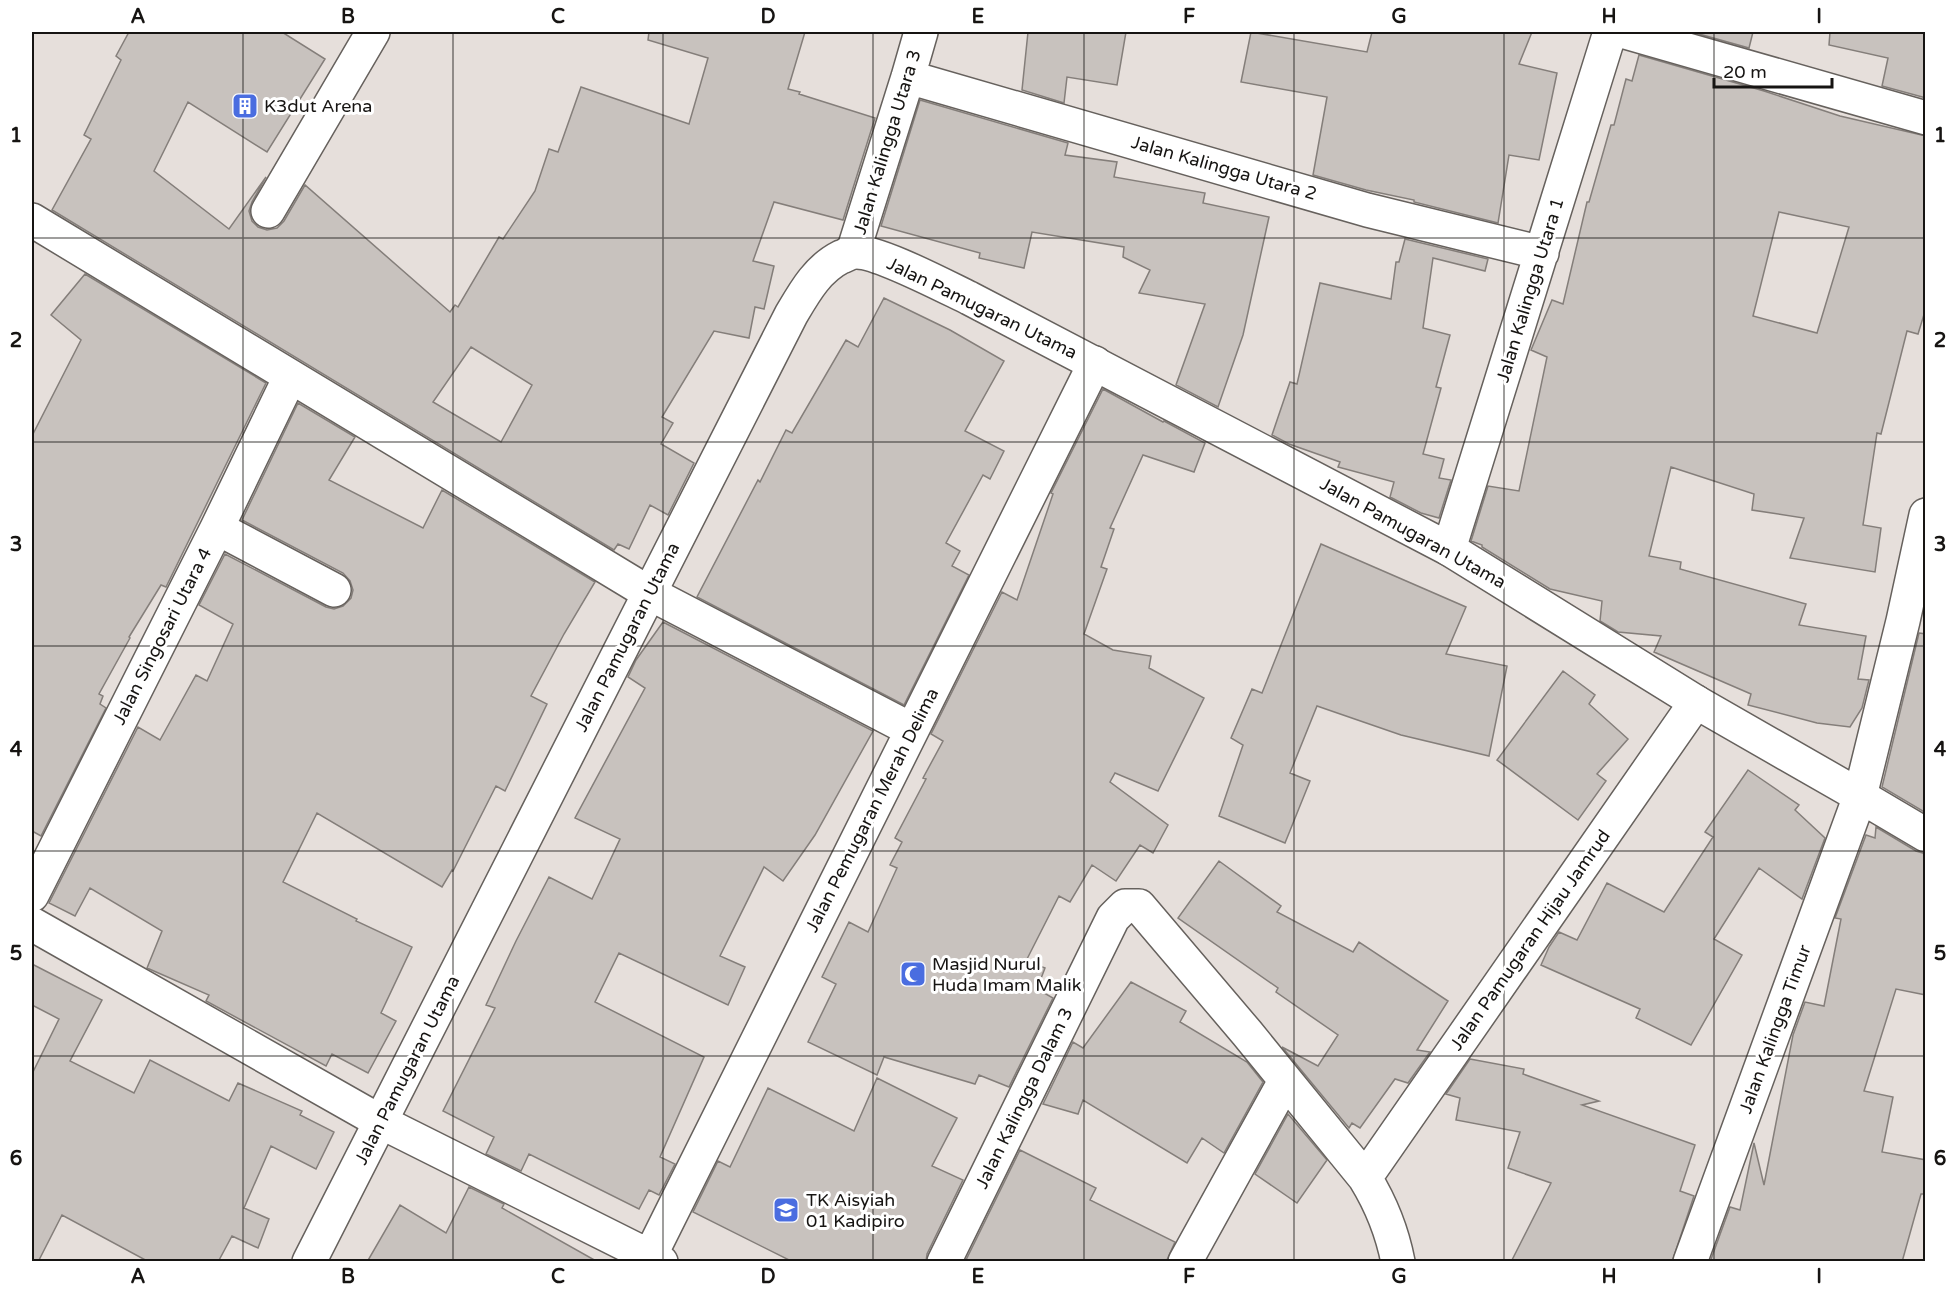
<svg xmlns="http://www.w3.org/2000/svg" width="1957" height="1293" font-family="'Varela Round',sans-serif">
<rect width="100%" height="100%" fill="#e6dfdb"/>
<!-- building -->
<path fill="#c8c2be" stroke="#847e7a" stroke-width="1.5" fill-rule="evenodd" d="M129 32H282L325 59 267 152 188 102 154 171 229 229 266 177 252 202 249 211 252 221 258 227 267 230 277 228 284 221 305 185 450 312 455 305 458 307 499 237 503 239 535 191 549 149 558 152 581 87 689 124 708 58 648 40 649 32H805L788 89 800 92 799 94 875 118 843 220 774 202 753 261 774 266 764 309 755 307 749 338 714 331 662 417 673 423 661 444 694 463 668 515 650 505 629 549 618 544 614 550 52 210 91 139 84 135 121 60 116 56ZM471 347 532 385 501 442 433 402Z
M1028 32H1126L1117 85 1067 77 1064 103 1022 90Z
M1251 32 1367 52 1372 32H1532L1519 64 1557 73 1539 160 1509 155 1498 223 1414 202V200L1366 190 1313 175 1327 97 1241 82Z
M1692 32H1753L1749 48Z
M1830 32H1926V98L1882 86 1888 58 1829 45Z
M1639 55 1764 91 1840 116 1926 136V308L1918 334 1907 331 1881 434 1877 433 1863 525 1881 528 1875 572 1790 558 1804 518 1752 510 1754 494 1671 467 1649 556 1681 562 1680 569 1806 604 1799 625 1866 636 1858 679 1869 680 1862 708 1850 727 1817 723 1748 705 1751 694 1654 652 1661 636 1618 632 1600 621 1602 601 1550 589 1482 547V545L1471 541 1488 486 1519 491 1547 357 1531 350 1552 300 1563 304 1587 202H1589L1611 125H1614L1626 79 1632 81ZM1779 212 1849 227 1817 333 1753 316Z
M920 100 1068 143 1065 155 1117 162 1114 177 1205 193 1203 203 1269 217 1243 335 1218 407 1176 385 1205 304 1139 293 1150 270 1123 257 1124 247 1032 232 1024 268 979 258 980 253 881 226Z
M1405 239 1488 259 1485 271 1433 258 1423 328 1450 335 1436 387 1441 388 1423 454 1444 459 1439 478 1451 480 1439 518 1421 513 1390 497 1394 482 1338 467 1340 462 1289 444 1272 435 1290 382 1297 384 1320 283 1391 299 1396 262H1399Z
M85 274 266 383 166 587 161 585 129 637 130 638 99 694 103 696 100 704 106 708 41 836 32 831V436L81 340 51 315Z
M884 298 950 330 1004 361 965 431 1004 451 990 479 983 475 946 543 960 551 952 566 969 575 904 705 697 597 758 480 760 482 786 430 792 433 846 340 858 347Z
M1103 389 1163 422 1164 421 1205 443 1194 472 1143 455 1110 528 1114 529 1101 567 1107 569 1084 634 1113 650 1151 656 1149 668 1204 698 1158 791 1115 773 1110 782 1168 825 1153 853 1140 845 1116 881 1092 865 1070 902 1059 896 1026 961 1045 968 1037 989 1053 998 1009 1087 979 1075 975 1084 884 1057 877 1075 808 1042 836 984 822 977 849 922 868 932 897 868 890 865 902 842 895 838 926 779 923 778 943 741 931 734 1002 592 1017 600 1053 494 1051 493Z
M298 403 355 437 329 480 423 528 442 490 595 582 564 634 531 696 547 704 505 791 496 786 453 871 452 870 442 887 317 813 283 882 357 919 356 921 412 947 381 1013 396 1021 368 1073 332 1054 326 1066 206 1001 209 995 147 968 162 931 90 888 75 916 49 903 138 727 160 740 196 675 207 681 233 624 199 605 225 554 326 607 334 609 343 606 351 598 353 590 350 581 343 573 242 520Z
M1321 544 1466 607 1446 654 1507 666 1489 756 1401 735 1317 706 1290 773 1310 781 1285 843 1219 816 1243 745 1231 738 1252 689 1262 693Z
M663 622 873 731 815 835 783 881 764 867 720 956 745 967 728 1005 619 953 595 1002 704 1057 660 1157 675 1164 659 1195 649 1190 639 1209 529 1154 521 1171 486 1154 494 1137 443 1111 495 1008 486 1005 516 941 549 877 592 899 620 839 575 818 645 688 628 677 636 660Z
M1919 633 1926 634V813L1882 787Z
M1563 671 1595 695 1589 704 1628 739 1597 774 1606 781 1578 820 1497 760Z
M1748 770 1799 805 1795 810 1825 838 1802 899 1759 868 1714 939 1742 955 1691 1045 1636 1018 1640 1009 1541 965 1549 947 1559 932 1577 940 1607 883 1664 912 1713 837 1705 832Z
M1876 827 1916 851 1926 854V995L1896 989 1864 1091 1893 1097 1882 1152 1926 1160V1194H1921L1902 1262H1710L1730 1207 1740 1210 1754 1143 1764 1185 1793 1035 1805 1002 1824 1006 1841 919 1835 918 1866 835 1875 838Z
M1219 861 1281 906 1277 912 1353 952 1359 942 1448 1001 1417 1050 1430 1052 1408 1083 1395 1079 1360 1128 1352 1123 1349 1128 1282 1047 1318 1066 1338 1035 1276 992 1278 988 1178 918Z
M32 964 102 1000 70 1061 134 1093 150 1060 229 1101 238 1083 302 1111 300 1115 334 1132 316 1169 271 1146 244 1208 269 1219 258 1248 232 1236 218 1262H149L62 1215 38 1262H32V1074L59 1019 32 1005Z
M1131 982 1186 1011 1180 1022 1247 1062 1263 1082 1224 1153 1202 1138 1187 1163 1083 1100 1078 1114 1043 1104 1073 1042 1083 1048Z
M1470 1059 1524 1069 1523 1074 1599 1101 1582 1105 1695 1145 1680 1191 1694 1196 1672 1262H1511L1551 1183 1508 1168 1520 1132 1456 1120 1460 1098 1446 1094Z
M877 1078 957 1118 932 1166 963 1180 927 1254 926 1262H793L693 1212 718 1161 730 1167 768 1088 854 1131Z
M1288 1114 1327 1160 1297 1203 1255 1174Z
M1020 1150 1096 1188 1090 1200 1175 1242 1166 1262H965Z
M469 1187 504 1204 502 1208 598 1262H367L400 1205 446 1233Z"/>
<g fill="none" stroke-linecap="round" stroke-linejoin="round">
<!-- minor casing -->
<g stroke="#66615d" stroke-width="36">
<path id="minor" d="M1625 32 1926 118
M908 77 1367 210 1542 253
M268 211 373 32
M32 220 649 593 912 730
M853 252 908 77 921 32
M217 528 334 590
M1449 549 1610 32
M32 895 217 528 290 377
M32 924 381 1122 661 1262
M1365 1178 1696 702
M647 1262 1095 363
M944 1262 1113 918 1125 906H1139L1247 1033 1365 1178C1381 1204 1392 1231 1398 1262
M1185 1262 1285 1081
M1690 1262 1860 796 1926 835"/>
</g>
<!-- tertiary casing -->
<g stroke="#66615d" stroke-width="36">
<path id="tertiary" d="M309 1262 791 315C804 293 817 269 841 257 845 256 850 252 854 252 876 250 946 287 969 298L1449 549 1696 702 1860 796 1903 621 1926 515"/>
</g>
<!-- minor -->
<use href="#minor" stroke="#fff" stroke-width="33"/>
<!-- tertiary -->
<use href="#tertiary" stroke="#fff" stroke-width="33"/>
</g>
<!-- grid -->
<path fill="none" stroke="#161412" stroke-width="1.5" stroke-opacity="0.55" d="M243 32V1262M453 32V1262M663 32V1262M873 32V1262M1084 32V1262M1294 32V1262M1504 32V1262M1714 32V1262M32 238H1926M32 442H1926M32 646H1926M32 851H1926M32 1056H1926"/>
<!-- icons -->
<defs>
<g id="building-square" transform="scale(1.35)"><rect x="-9" y="-9" width="18" height="18" rx="4" fill="#4a6de0" stroke="#fff"/><path d="M-4-6H4V6H1V3H-1V6H-4ZM-2.5-4.3h1.7v1.8h-1.7ZM.8-4.3h1.7v1.8H.8ZM-2.5-1h1.7V.8h-1.7ZM.8-1h1.7V.8H.8Z" fill="#fff"/></g>
<g id="mosque-square" transform="scale(1.35)"><rect x="-9" y="-9" width="18" height="18" rx="4" fill="#4a6de0" stroke="#fff"/><path d="M3.5-4.9A6 6 0 1 0 3.5 4.9A5 5 0 1 1 3.5-4.9Z" fill="#fff"/></g>
<g id="school-square" transform="scale(1.35)"><rect x="-9" y="-9" width="18" height="18" rx="4" fill="#4a6de0" stroke="#fff"/><path d="M0-5L7-2L0 1L-7-2ZM-4 1L0 2.5L4 1V4Q0 6-4 4Z" fill="#fff"/></g>
</defs>
<g fill-rule="evenodd">
<use href="#building-square" x="245" y="106"/>
<use href="#mosque-square" x="913" y="974"/>
<use href="#school-square" x="786" y="1210"/>
</g>
<g text-anchor="middle" stroke-width="6" stroke-linejoin="round" paint-order="stroke">
<!-- poi labels -->
<g font-size="18" fill="#161412" stroke="#fff" text-anchor="start">
<text x="264" y="112">K3dut Arena</text>
<text x="932" y="970">Masjid Nurul<tspan x="932" dy="21">Huda Imam Malik</tspan></text>
<text x="806" y="1206">TK Aisyiah<tspan x="806" dy="21">01 Kadipiro</tspan></text>
</g>
<!-- street labels -->
<g font-size="18" fill="#161412" stroke="#fff">
<text transform="translate(887 142) rotate(-73)" y="6">Jalan Kalingga Utara 3</text>
<text transform="translate(1224 168) rotate(16)" y="6">Jalan Kalingga Utara 2</text>
<text transform="translate(1530 290) rotate(-73)" y="6">Jalan Kalingga Utara 1</text>
<text transform="translate(982 308) rotate(26)" y="6">Jalan Pamugaran Utama</text>
<text transform="translate(1413 533) rotate(29)" y="6">Jalan Pamugaran Utama</text>
<text transform="translate(162 636) rotate(-63)" y="6">Jalan Singosari Utara 4</text>
<text transform="translate(627 637) rotate(-63)" y="6">Jalan Pamugaran Utama</text>
<text transform="translate(872 810) rotate(-63)" y="6">Jalan Pemugaran Merah Delima</text>
<text transform="translate(1530 940) rotate(-55)" y="6">Jalan Pamugaran Hijau Jamrud</text>
<text transform="translate(1775 1029) rotate(-70)" y="6">Jalan Kalingga Timur</text>
<text transform="translate(407 1070) rotate(-63)" y="6">Jalan Pamugaran Utama</text>
<text transform="translate(1024 1098) rotate(-64)" y="6">Jalan Kalingga Dalam 3</text>
</g>
</g>
<!-- border -->
<rect width="1957" height="1293" fill="none" stroke="#ffffff" stroke-width="66"/>
<!-- scale -->
<path d="M1714 78v9h118v-9" fill="none" stroke="#161412" stroke-width="3"/>
<text x="1723" y="78" font-size="18" fill="#161412" stroke="#ffffff" stroke-width="4.5" paint-order="stroke">20 m</text>
<rect x="33" y="33" width="1891" height="1227" fill="none" stroke="#161412" stroke-width="2"/>
<g font-size="20" text-anchor="middle" font-weight="bold" fill="#161412">
<text x="138" y="23">A</text>
<text x="348" y="23">B</text>
<text x="558" y="23">C</text>
<text x="768" y="23">D</text>
<text x="978" y="23">E</text>
<text x="1189" y="23">F</text>
<text x="1399" y="23">G</text>
<text x="1609" y="23">H</text>
<text x="1819" y="23">I</text>
<text x="16" y="142">1</text>
<text x="1940" y="142">1</text>
<text x="16" y="347">2</text>
<text x="1940" y="347">2</text>
<text x="16" y="551">3</text>
<text x="1940" y="551">3</text>
<text x="16" y="756">4</text>
<text x="1940" y="756">4</text>
<text x="16" y="960">5</text>
<text x="1940" y="960">5</text>
<text x="16" y="1165">6</text>
<text x="1940" y="1165">6</text>
<text x="138" y="1283">A</text>
<text x="348" y="1283">B</text>
<text x="558" y="1283">C</text>
<text x="768" y="1283">D</text>
<text x="978" y="1283">E</text>
<text x="1189" y="1283">F</text>
<text x="1399" y="1283">G</text>
<text x="1609" y="1283">H</text>
<text x="1819" y="1283">I</text>
</g>
</svg>
